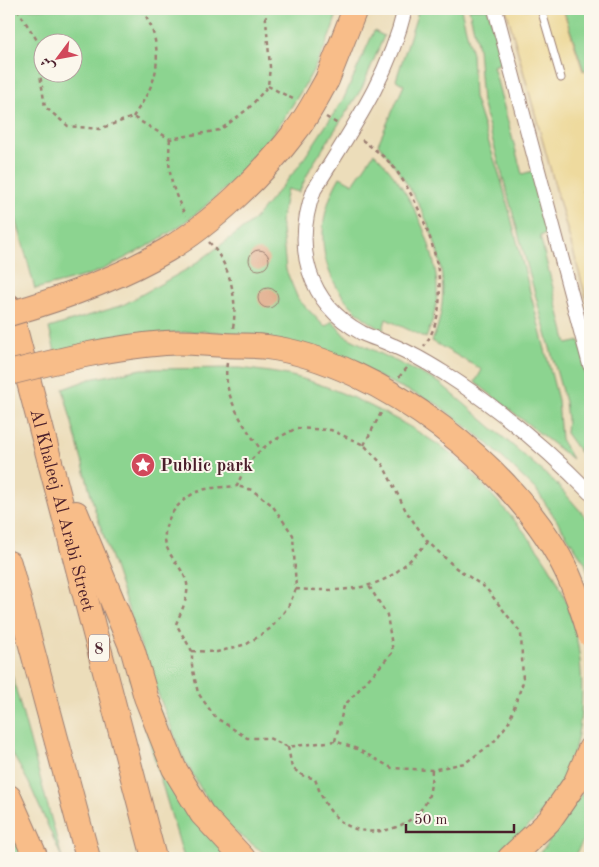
<svg xmlns="http://www.w3.org/2000/svg" width="599" height="867" font-family="'Old Standard TT',Amiri,serif">
<rect width="100%" height="100%" fill="#fbf7ec"/>
<filter id="ink" filterUnits="userSpaceOnUse"><feTurbulence type="fractalNoise" baseFrequency=".02" numOctaves="2"/><feDisplacementMap in="SourceGraphic" scale="10" xChannelSelector="R" yChannelSelector="G"/><feConvolveMatrix kernelMatrix="1 2 1 2 8 2 1 2 1" color-interpolation-filters="sRGB"/></filter>
<filter id="wash" filterUnits="userSpaceOnUse"><feTurbulence type="fractalNoise" baseFrequency=".0096" numOctaves="4" result="noise"/><feDisplacementMap in="SourceGraphic" scale="20" xChannelSelector="R" yChannelSelector="G"/><feGaussianBlur stdDeviation="1.12" result="paint"/><feColorMatrix in="noise" values="0 0 0 0 0 0 0 0 0 0 0 0 0 0 0 0 0 1.4 0 .05"/><feComposite in="paint" operator="in"/></filter>
<g filter="url(#wash)">
<rect width="100%" height="100%" fill="#ecddba"/>
<!-- green -->
<path fill="#8cd490" stroke="#6b7a5e" fill-rule="evenodd" d="M9 9H338C330 43 313 72 295 101 252 169 203 218 131 255 119 261 106 269 94 273 74 280 54 284 35 289L9 192ZM42 42H72V72H42Z
M419 9H461L472 54 474 97 502 183 558 400 561 439 572 459 475 382 482 370 432 341C463 273 421 196 378 144L404 85 396 80Z
M469 9H488L503 62 493 66 522 174 533 171 550 233 540 236 567 344 580 341 590 383V458L584 452 581 454 566 433 567 419 565 402 482 102 478 48Z
M563 9H590V69L584 71Z
M374 31 384 36 362 88 311 167 299 192 287 189 281 220 286 270 298 299 325 327 332 321 345 336 440 383 555 482 590 522V578L585 563 537 491 484 440 437 404 332 355 260 336 205 331 159 334 55 352 49 328 123 305 191 267 252 222 299 166 344 98Z
M374 153C406 183 435 241 437 286 438 304 433 321 426 338L386 319 383 330C324 298 306 235 340 177L353 184Z
M240 368C261 371 283 373 303 379 351 393 426 431 463 464 473 473 482 484 491 494 518 524 546 554 562 591 589 654 592 748 548 805 531 826 512 843 490 858H271L230 828 202 791 182 755 148 668 95 510 63 389 90 379 142 369Z
M99 573 112 609 230 858H184Z
M9 664 62 858 29 783 9 748Z
M590 782V829L573 858H534L544 848Z
M9 814 27 858H9Z"/>
<!-- sand -->
<path fill="#eeda9e" stroke="#9c7c64" d="M506 9H563L583 71 590 69V312Z"/>
<g id="blocks">
<!-- building -->
<path fill="#dc9f79" d="M249 260a10 10 0 1 1 20 0a10 10 0 1 1-20 0Z
M258 298a10 10 0 1 1 20 0a10 10 0 1 1-20 0Z"/>
</g>
</g>
<g filter="url(#ink)">
<use href="#blocks" fill-opacity="0" stroke="#9b7e72" stroke-width="1"/>
<g fill="none" stroke-linecap="round" stroke-linejoin="round">
<!-- service casing -->
<g stroke="#9b7e72" stroke-width="9">
<path id="service" d="M541 9 561 78"/>
</g>
<!-- minor casing -->
<g stroke="#9b7e72" stroke-width="16">
<path id="minor" d="M405 9C388 79 351 130 314 190 293 247 307 303 362 333 372 338 384 341 394 346 411 353 428 363 444 373 497 407 546 448 590 493
M495 9 590 365"/>
</g>
<!-- trunk casing -->
<g stroke="#9b7e72" stroke-width="26">
<g id="trunk">
<path d="M327 80 355 9"/>
<path id="s1" d="M9 306 154 858"/>
<path d="M76 513 133 651 146 697 174 768 202 814 243 858"/>
<path d="M9 563 88 858"/>
<path d="M9 797 36 858"/>
<path d="M510 858 549 821 576 782 590 749"/>
</g>
</g>
<!-- path -->
<path stroke="#9b7e72" stroke-width="2.5" stroke-dasharray="4 4" stroke-linecap="butt" d="M17 9 42 48
M42 62 40 74 45 107 68 126 99 129 133 117 170 139 220 130 249 108 268 86 270 67 265 9
M268 86 295 100
M133 117C142 103 154 86 156 68 159 49 153 23 141 9
M326 117 338 124
M170 139C167 170 171 189 186 216
M362 140C374 149 387 158 396 170 427 214 460 297 424 346
M590 175 587 193 590 238
M209 242C230 265 238 298 233 328
M227 363C222 396 243 424 261 450
M399 377 407 368
M297 428 331 430 364 445 383 465 406 511 428 542 456 568 486 588 521 633 523 682 509 722 493 743 465 763 432 770 392 768 357 749 335 741 288 747 269 738H247L215 717 198 693 192 666V651L176 624C181 612 191 593 186 580 181 565 166 555 165 539 163 516 184 494 206 489 216 487 227 487 237 486 249 454 267 443 297 428Z
M364 445 382 411
M296 589C331 591 372 593 400 569 410 561 419 551 428 542
M192 651 217 652 247 644 271 628 288 607 296 589 293 535 272 505 252 490 237 486
M335 741 344 706 393 652 387 615 369 586
M288 747 292 768 302 775 315 779C320 793 326 809 338 819 363 841 405 832 423 807 431 797 431 782 432 770"/>
<!-- service -->
<use href="#service" stroke="#fff" stroke-width="7"/>
<!-- minor -->
<use href="#minor" stroke="#fff" stroke-width="14"/>
<!-- trunk -->
<use href="#trunk" stroke="#f8bd89" stroke-width="24"/>
<!-- trunk-bridge casing -->
<g stroke="#9b7e72" stroke-width="26" stroke-linecap="butt">
<path id="trunk-bridge" d="M9 314C64 298 118 279 167 250 213 223 263 174 295 132 308 116 317 97 327 80
M9 373C60 360 112 347 165 343 184 341 205 344 225 345 239 346 253 345 267 347 380 362 520 471 568 574 577 594 584 614 590 635"/>
</g>
<!-- trunk-bridge -->
<use href="#trunk-bridge" stroke="#f8bd89" stroke-width="24"/>
</g>
</g>
<!-- icons -->
<defs>
<g id="sight-disc" transform="scale(1.25)"><circle r="9.5" fill="#d1495b" stroke="#fbf7ec"/><path d="M0-6L1.8-2.2L6-1.7L2.9 1.2L3.7 5.4L0 3.3L-3.7 5.4L-2.9 1.2L-6-1.7L-1.8-2.2Z" fill="#fff"/></g>
</defs>
<g fill-rule="evenodd">
<use href="#sight-disc" x="143" y="465"/>
</g>
<g text-anchor="middle" stroke-width="4" stroke-linejoin="round" paint-order="stroke">
<!-- shield labels -->
<rect fill="#fbf7ec" stroke="#7f6065" stroke-width="1" x="89" y="634.5" width="20" height="27" rx="4"/>
<g font-size="16" font-weight="bold" fill="#4a1f2b">
<text x="99" y="654">8</text>
</g>
<!-- poi labels -->
<g font-size="18" font-weight="bold" fill="#4a1f2b" stroke="#fbf7ec" text-anchor="start">
<text x="160" y="471">Public park</text>
</g>
<!-- street labels -->
<g font-size="18" fill="#4a1f2b" stroke="#fbf7ec">
<text dy="6" stroke="none"><textPath href="#s1" startOffset="211">Al Khaleej Al Arabi Street</textPath></text>
</g>
</g>
<!-- margin -->
<rect width="599" height="867" fill="none" stroke="#fbf7ec" stroke-width="30"/>
<!-- north arrow -->
<g transform="translate(58 58) rotate(238)"><circle r="24" fill="#fbf7ec" stroke="#b4a19f"/>
<path d="M0-4L9 19L0 12L-9 19Z" fill="#d1495b"/>
<text y="-8" font-size="14" font-weight="bold" text-anchor="middle" fill="#4a1f2b">ش</text>
</g>
<!-- scale -->
<path d="M406 824v8h108v-8" fill="none" stroke="#4a1f2b" stroke-width="2.5"/>
<text x="414" y="824" font-size="15" fill="#4a1f2b" stroke="#fbf7ec" stroke-width="4" paint-order="stroke">50 m</text>
</svg>
